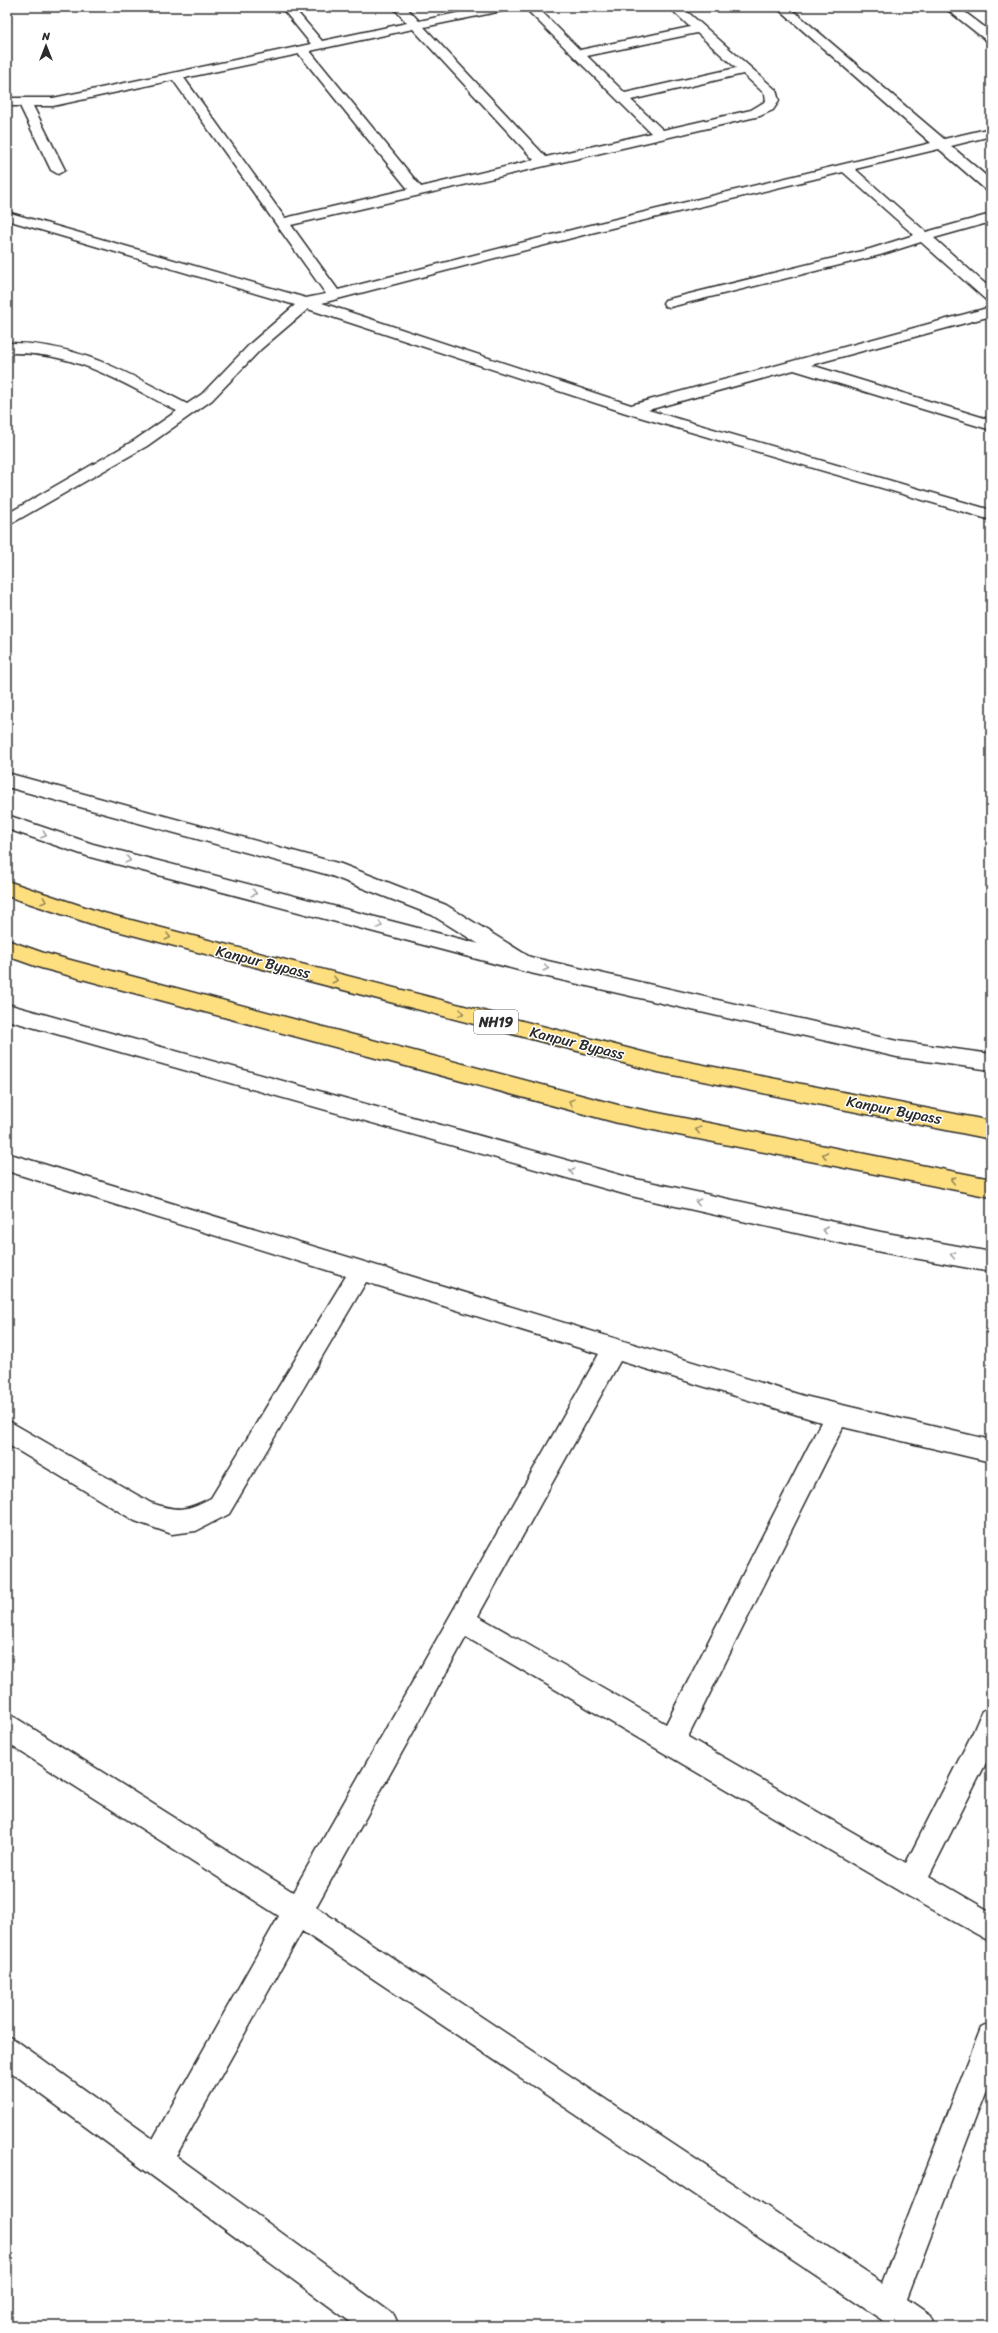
<svg xmlns="http://www.w3.org/2000/svg" width="998" height="2333" font-family="Sriracha,sans-serif">
<rect width="100%" height="100%" fill="#fff"/>
<filter id="ink" filterUnits="userSpaceOnUse"><feTurbulence type="fractalNoise" baseFrequency=".025" numOctaves="2"/><feDisplacementMap in="SourceGraphic" scale="8" xChannelSelector="R" yChannelSelector="G"/><feConvolveMatrix kernelMatrix="1 2 1 2 8 2 1 2 1" color-interpolation-filters="sRGB"/></filter>
<g filter="url(#ink)">
<g fill="none" stroke-linecap="round" stroke-linejoin="round">
<!-- street casing -->
<g stroke="#2b2b2b" stroke-width="3">
<path id="street" d="M281 7H293L322 41 407 23 393 7H406L419 21 485 7H508L502 11 424 27 546 157 651 133 524 7H537L580 50 690 27 669 7H682L776 90 779 101 773 110 760 116 291 225 338 290 583 227 931 143 776 7H789L944 139 991 128V136L951 146 991 180V191L986 190 939 149 855 169 926 232 991 214V222L934 238 991 289V301L986 300 921 242 880 255 670 307 665 306 663 303 665 300 870 249 914 235 843 172 591 233 322 303 631 405 991 307V316L811 365 991 420V430L794 370 648 410 991 510V520L626 413 308 309 261 349 212 400 147 446 7 526V514L135 440 177 411C119 381 75 351 7 353V343C77 342 127 373 187 404L202 394 251 343 295 305 7 220V212L306 298 326 294 173 80 53 106H33L65 170 58 174 51 170 20 106H7V98H53L311 44ZM413 29 534 160 421 187 310 51ZM697 33 736 68 625 93 587 56ZM299 54 408 189 285 218 184 78ZM743 74 765 94 766 101 751 110 663 130 631 100Z
M944 7H958L991 32V42L987 41Z
M7 773 341 864 446 905 533 959 536 964 533 969 526 972 519 969 432 915 329 875 7 787Z
M7 1153 804 1396 991 1440V1462L843 1427 688 1737 906 1863 973 1732 982 1711 991 1707V1753L929 1876 991 1912V1942L901 1892 466 1637 316 1907 882 2283 981 2028 991 2023V2077L907 2299 930 2315 935 2326H891L302 1931 176 2156 394 2315 399 2326H356L7 2069V2036L17 2041 153 2139 279 1916 7 1743V1714L16 1718 293 1892 599 1354 366 1282 229 1514 196 1531 172 1534 135 1521 7 1444V1420L151 1503C178 1512 186 1511 211 1498L346 1276 7 1171ZM620 1361 821 1422 666 1724 478 1616Z"/>
</g>
<!-- secondary casing -->
<g stroke="#2b2b2b" stroke-width="3">
<path id="secondary" d="M7 815 93 844 526 956 897 1041 991 1054V1070L897 1057 526 972 90 857 7 829Z
M7 1004 631 1178 881 1232 991 1252V1272L881 1252 631 1196 7 1020Z"/>
</g>
<!-- highway casing -->
<g stroke="#2b2b2b" stroke-width="3">
<path id="highway" d="M7 881 100 912 658 1056 991 1121V1139L658 1072 98 926 7 896Z
M7 940 44 953 618 1105 991 1179V1197L618 1123 41 968 7 956Z"/>
</g>
<!-- street -->
<use href="#street" fill="#fff" fill-rule="evenodd"/>
<!-- secondary -->
<use href="#secondary" fill="#fff" fill-rule="evenodd"/>
<!-- highway -->
<use href="#highway" fill="#fedf80" fill-rule="evenodd"/>
</g>
<!-- one-way arrows -->
<defs><path id="oneway-chevron" d="M-2-3.5L2.5 0L-2 3.5" fill="none" stroke-width="1.6" stroke-linecap="round" stroke-linejoin="round"/></defs>
<g stroke="#a0a0a0">
<use href="#oneway-chevron" transform="translate(44 835) rotate(19)"/>
<use href="#oneway-chevron" transform="translate(128 860) rotate(15)"/>
<use href="#oneway-chevron" transform="translate(254 893) rotate(15)"/>
<use href="#oneway-chevron" transform="translate(380 925) rotate(15)"/>
<use href="#oneway-chevron" transform="translate(546 968) rotate(13)"/>
<use href="#oneway-chevron" transform="translate(572 1171) rotate(-164)"/>
<use href="#oneway-chevron" transform="translate(698 1202) rotate(-168)"/>
<use href="#oneway-chevron" transform="translate(825 1230) rotate(-168)"/>
<use href="#oneway-chevron" transform="translate(953 1255) rotate(-170)"/>
</g>
<g stroke="#948556">
<use href="#oneway-chevron" transform="translate(44 901) rotate(19)"/>
<use href="#oneway-chevron" transform="translate(168 937) rotate(14)"/>
<use href="#oneway-chevron" transform="translate(335 980) rotate(14)"/>
<use href="#oneway-chevron" transform="translate(461 1013) rotate(14)"/>
<use href="#oneway-chevron" transform="translate(571 1102) rotate(-165)"/>
<use href="#oneway-chevron" transform="translate(698 1130) rotate(-169)"/>
<use href="#oneway-chevron" transform="translate(825 1155) rotate(-169)"/>
<use href="#oneway-chevron" transform="translate(953 1180) rotate(-169)"/>
</g>
</g>
<g text-anchor="middle" stroke-width="3" stroke-linejoin="round" paint-order="stroke">
<!-- shield labels -->
<rect fill="#fff" stroke="#6b6b6b" stroke-width="1" x="474" y="1010" width="44" height="24" rx="3"/>
<g font-size="14" font-weight="bold" fill="#2b2b2b">
<text x="496" y="1027">NH19</text>
</g>
<!-- street labels -->
<g font-size="15" fill="#2b2b2b" stroke="#fff">
<text transform="translate(263 962) rotate(14)" y="5">Kanpur Bypass</text>
<text transform="translate(577 1043) rotate(14)" y="5">Kanpur Bypass</text>
<text transform="translate(894 1110) rotate(11)" y="5">Kanpur Bypass</text>
</g>
</g>
<!-- margin -->
<rect width="998" height="2333" fill="none" stroke="#fff" stroke-width="24"/>
<rect x="12" y="12" width="974" height="2309" fill="none" stroke="#2b2b2b" stroke-width="1.5" filter="url(#ink)"/>
<!-- north arrow -->
<g transform="translate(46 46)" stroke="#ffffff" stroke-width="3" paint-order="stroke">
<path d="M0-3L7 15L0 10L-7 15Z" fill="#2b2b2b"/>
<text y="-6" font-size="11" font-weight="bold" text-anchor="middle" fill="#2b2b2b">N</text>
</g>
</svg>
